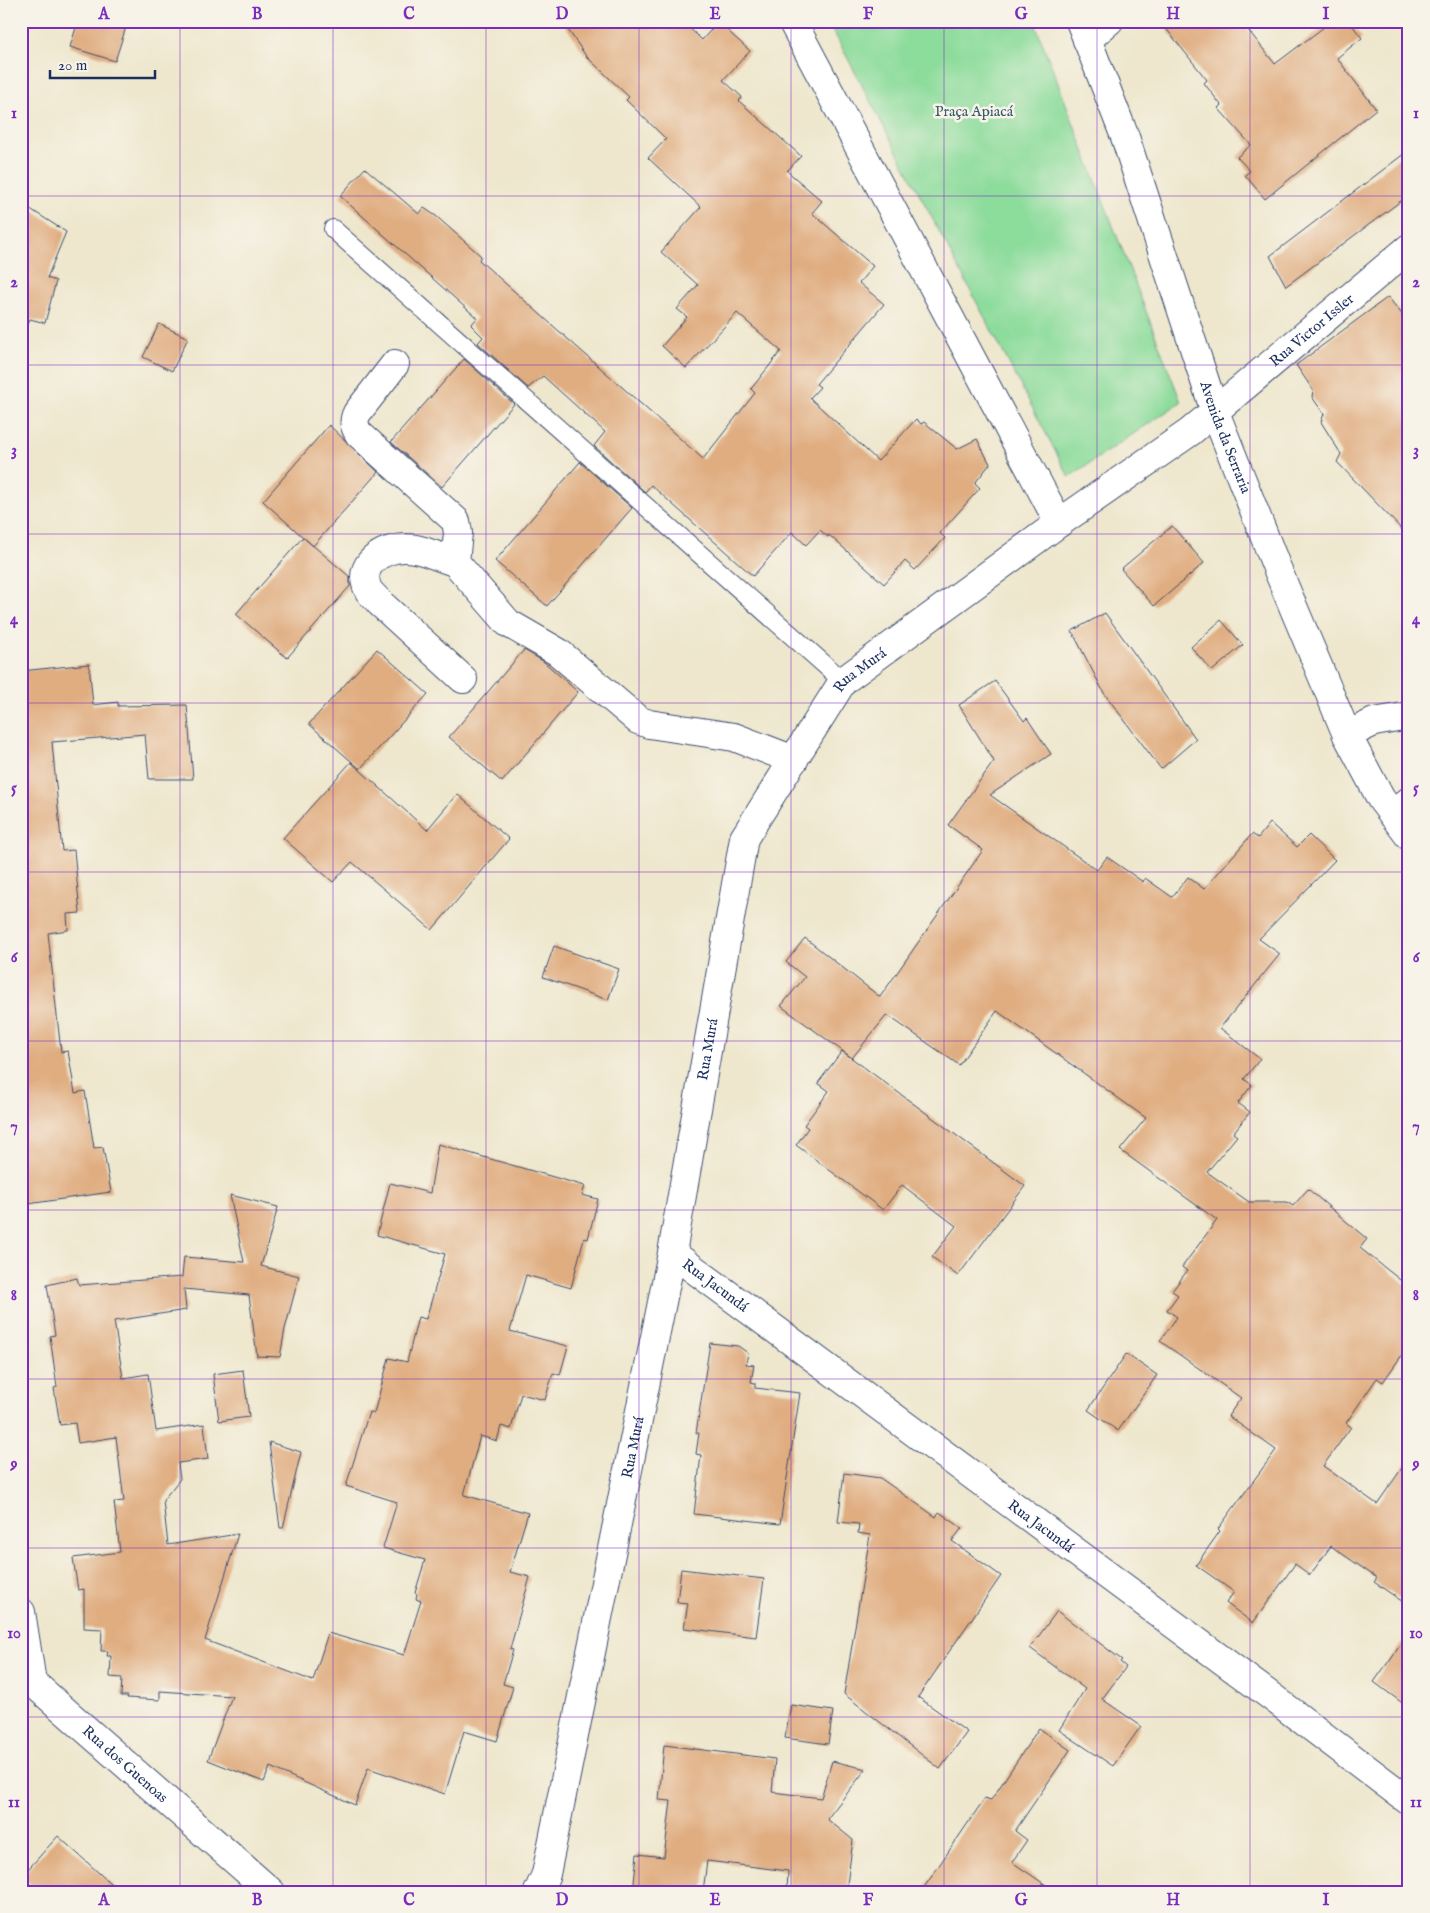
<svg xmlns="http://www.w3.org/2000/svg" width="1430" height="1913" font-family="'IM FELL English',serif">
<rect width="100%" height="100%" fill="#f7f3e8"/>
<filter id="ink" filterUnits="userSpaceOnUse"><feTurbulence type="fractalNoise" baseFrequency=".02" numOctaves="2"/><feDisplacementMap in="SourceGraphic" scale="10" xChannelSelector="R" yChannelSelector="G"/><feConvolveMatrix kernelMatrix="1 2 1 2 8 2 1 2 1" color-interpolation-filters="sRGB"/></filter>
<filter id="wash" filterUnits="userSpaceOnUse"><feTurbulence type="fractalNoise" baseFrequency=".0096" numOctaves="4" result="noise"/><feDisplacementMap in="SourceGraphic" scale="20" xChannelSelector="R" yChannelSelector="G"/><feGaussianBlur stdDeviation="1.12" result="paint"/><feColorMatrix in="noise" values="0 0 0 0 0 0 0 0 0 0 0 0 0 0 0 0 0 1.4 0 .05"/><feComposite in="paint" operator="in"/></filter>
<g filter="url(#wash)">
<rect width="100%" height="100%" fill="#eee7cd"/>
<!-- green -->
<path fill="#8cdc9b" stroke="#54867c" d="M828 21H1034L1181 402 1069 477Z"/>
<g id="blocks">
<!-- building -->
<path fill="#e0ad81" d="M78 21H128L115 61 70 47Z
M562 21H682L702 40 718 22 750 51 723 80 742 97 739 101 801 156 787 171 822 201 812 213 873 266 859 283 884 304 816 384 820 387 810 398 878 461 916 419 921 424 924 422 957 449 977 439 990 464 975 483 980 488 940 533 945 538 915 570 905 561 884 584 829 535 828 537 820 530 806 545 792 532 753 576 651 485 645 492 594 446 605 432 543 376 528 388 478 343 483 337 471 325 477 318 340 196 365 168 419 214 424 208 436 216 481 256 479 260 703 459 755 393 751 389 781 351 737 313 686 368 662 346 687 317 677 309 698 285 661 252 701 207 648 158 666 139 626 100 629 97 586 56Z
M1160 21H1241L1275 64 1332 21H1349L1362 38 1337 58 1376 109 1265 199 1245 175 1250 171 1237 157 1251 145 1218 108 1221 105 1204 83 1207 80Z
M1409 150V195L1286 286 1270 256Z
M21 203 66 232 47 278 56 281 45 323 30 319 22 339Z
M1388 297 1409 323V537L1337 462 1341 454 1321 422 1324 414 1312 397 1313 390 1296 365Z
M159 324 188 338 172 371 143 357Z
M464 359 514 404 442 487 391 442Z
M329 425 378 472 313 546 263 501Z
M580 462 632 508 547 606 495 561Z
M1172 526 1204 563 1154 606 1121 569Z
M303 537 350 577V586L287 658 236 614Z
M1105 613 1196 739 1161 769 1104 693 1072 631Z
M1221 620 1243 645 1212 671 1191 647Z
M377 649 428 694 360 769 309 724Z
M524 650 543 661 578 692 502 782 449 737Z
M89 664 93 705 118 702V706L187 705 193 779H149L145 734 52 742 62 851 74 850 80 913 67 914 68 930 48 933 61 1052 68 1051 75 1093 85 1091 94 1148 103 1147 111 1192 21 1205V671Z
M995 681 1024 721 1027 718 1051 754 990 795 1097 870 1107 857 1143 882 1145 878 1172 897 1188 877 1204 889 1252 834 1258 838 1270 823 1297 847 1309 835 1335 860 1259 939 1280 954 1220 1028 1260 1059 1244 1079 1252 1085 1238 1103 1250 1112 1233 1133 1237 1136 1207 1172 1249 1202H1287L1293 1206 1308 1189 1367 1239 1360 1248 1409 1287V1345L1383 1382 1377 1378 1346 1423 1351 1427 1323 1466 1377 1504 1409 1458V1606L1374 1582 1377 1578 1331 1546 1310 1575 1295 1564 1253 1623 1226 1603 1234 1592 1196 1565 1220 1531 1218 1529 1276 1450 1228 1416 1241 1398 1160 1341 1177 1317 1167 1310 1178 1295 1172 1291 1187 1271 1182 1267 1217 1220 1120 1150 1146 1118 997 1011 959 1065 887 1015 852 1058 781 1006 805 977 786 962 805 938 880 997 983 850 948 825 994 761 959 705Z
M351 762 427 830 457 794 509 839 432 930 352 862 333 882 283 838Z
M554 946 619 969 608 1000 543 977Z
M842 1051 1025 1186 958 1276 932 1257 956 1226 902 1185 883 1210 796 1145 808 1128 804 1125 829 1091 818 1083Z
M438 1144 585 1186 582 1195 598 1199 588 1239 584 1238 571 1288 526 1275 510 1331 568 1346 560 1375 553 1373 545 1400 521 1394 511 1429 501 1426 497 1441 480 1436 464 1495 528 1513 510 1572 530 1577 510 1649 513 1650 503 1684 513 1687 497 1741 464 1731 445 1794 368 1768 355 1805 270 1767 264 1782 208 1760 232 1696 160 1691V1700L127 1698 128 1696H121L122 1678 110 1677 111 1656H107L108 1651H101L102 1629 84 1628V1589L78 1590 73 1558 120 1552 114 1502 124 1501 116 1437 78 1443 75 1423 60 1425 54 1388 57 1387 50 1336 55 1335 47 1285 77 1278 79 1285 182 1277 184 1257 244 1262 230 1195 278 1207 261 1266 299 1276 285 1329 280 1357 257 1356 249 1295 184 1289 186 1310 114 1321 123 1378 148 1374 156 1431 204 1424 208 1459 178 1463 180 1479 163 1500 168 1545 238 1534 205 1640 313 1681 328 1633 404 1655 421 1601 416 1599 417 1594 415 1593 425 1560 383 1548 397 1502 346 1486 369 1412 374 1413 389 1358 407 1362 418 1317 426 1319 445 1254 377 1235 390 1183 430 1193Z
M710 1343 738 1346 748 1353 746 1364 754 1365 751 1382 755 1383V1388L800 1393 780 1524 694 1514 701 1455 696 1454 699 1433H696Z
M1126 1354 1157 1375 1118 1431 1088 1410Z
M243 1370 249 1417 219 1421 213 1374Z
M269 1442 301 1452 283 1528H280Z
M844 1473 880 1478 936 1517 939 1512 962 1528 952 1541 1001 1576 918 1697 967 1732 940 1769 844 1694 870 1535 858 1533 859 1524 838 1522Z
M681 1569 764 1579 756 1637 684 1628 688 1603 677 1602Z
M1057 1611 1122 1660 1120 1662 1126 1667 1102 1699 1141 1726 1113 1766 1059 1730 1085 1689 1030 1648Z
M1409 1633V1708L1374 1682Z
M791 1705 833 1711 828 1744 785 1738Z
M1039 1728 1070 1750 1015 1831 1027 1840 1012 1862 1056 1892H921L985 1798 991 1800Z
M664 1745 775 1759 772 1792 821 1798 832 1761 866 1769 827 1819 853 1840 846 1892H787L788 1871 707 1861 703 1892H633L637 1854 664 1857 671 1801 659 1800Z
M58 1836 120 1892H39L22 1876Z"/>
</g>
</g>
<g filter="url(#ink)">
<use href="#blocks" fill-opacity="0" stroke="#3b4b6f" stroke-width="1"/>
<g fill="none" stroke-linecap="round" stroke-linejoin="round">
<!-- service casing -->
<g stroke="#3b4b6f" stroke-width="20">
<path id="service" d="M333 229 843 681"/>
</g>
<!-- minor casing -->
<g stroke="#3b4b6f" stroke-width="30">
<g id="minor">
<path d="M792 21 1059 523"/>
<path d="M1087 40 1109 21"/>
<path d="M395 364 357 413C353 421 354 426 359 434L456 521 458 533 455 562 508 623 558 652 638 720 649 724 734 737 794 760"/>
<path d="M455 562C440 558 422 548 406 548 384 547 354 565 369 591 372 595 377 599 380 603L463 679"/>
<path id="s1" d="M672 1253 1272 1697 1409 1801"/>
<path id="s2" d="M21 1612 32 1682 271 1892"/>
<path id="s3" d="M538 1892 546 1874 672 1253 744 838 843 681 1059 523 1190 432 1409 248"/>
</g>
</g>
<!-- tertiary casing -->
<g stroke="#3b4b6f" stroke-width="30">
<path id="tertiary" d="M1347 735 1374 722 1409 716
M1393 815 1409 801"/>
</g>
<!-- secondary casing -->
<g stroke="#3b4b6f" stroke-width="30">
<g id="secondary">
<path id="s4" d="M1080 21 1125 137 1215 412 1279 573 1347 735 1381 799 1409 836"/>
</g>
</g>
<!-- service -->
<use href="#service" stroke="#fff" stroke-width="18"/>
<!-- minor -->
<use href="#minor" stroke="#fff" stroke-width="28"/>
<!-- tertiary -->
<use href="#tertiary" stroke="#fff" stroke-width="28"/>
<!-- secondary -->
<use href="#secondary" stroke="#fff" stroke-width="28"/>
</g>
</g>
<!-- grid -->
<path fill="none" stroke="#7b2cbf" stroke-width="1" stroke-opacity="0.55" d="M180 21V1892M333 21V1892M486 21V1892M639 21V1892M791 21V1892M944 21V1892M1097 21V1892M1250 21V1892M21 196H1409M21 365H1409M21 534H1409M21 703H1409M21 872H1409M21 1041H1409M21 1210H1409M21 1379H1409M21 1548H1409M21 1717H1409"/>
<g text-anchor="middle" stroke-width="5" stroke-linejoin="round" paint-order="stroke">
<!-- park labels -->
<g font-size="15" fill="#375a6d" stroke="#f7f3e8">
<text x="974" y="116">Praça Apiacá</text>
</g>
<!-- street labels -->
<g font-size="15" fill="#1b2f5e" stroke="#f7f3e8">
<text dy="5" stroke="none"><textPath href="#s3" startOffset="1846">Rua Victor Issler</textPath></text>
<text dy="5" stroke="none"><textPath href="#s4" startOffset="441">Avenida da Serraria</textPath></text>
<text dy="5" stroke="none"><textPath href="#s3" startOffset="1280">Rua Murá</textPath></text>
<text dy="5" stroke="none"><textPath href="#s3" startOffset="860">Rua Murá</textPath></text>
<text dy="5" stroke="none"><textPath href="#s1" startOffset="54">Rua Jacundá</textPath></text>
<text dy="5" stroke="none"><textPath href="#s3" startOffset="455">Rua Murá</textPath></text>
<text dy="5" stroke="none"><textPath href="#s1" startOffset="459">Rua Jacundá</textPath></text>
<text dy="5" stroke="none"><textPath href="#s2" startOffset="195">Rua dos Guenoas</textPath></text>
</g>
</g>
<!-- margin -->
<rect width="1430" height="1913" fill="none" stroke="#f7f3e8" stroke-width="55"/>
<!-- scale -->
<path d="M50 70v8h105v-8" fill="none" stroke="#1b2f5e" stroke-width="2.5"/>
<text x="58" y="70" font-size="15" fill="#1b2f5e" stroke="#f7f3e8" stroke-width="4" paint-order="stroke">20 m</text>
<rect x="28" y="28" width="1374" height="1858" fill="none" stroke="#7b2cbf" stroke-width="2"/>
<g font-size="16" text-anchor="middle" font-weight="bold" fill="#7b2cbf">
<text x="104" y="19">A</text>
<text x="257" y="19">B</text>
<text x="409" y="19">C</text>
<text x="562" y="19">D</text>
<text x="715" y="19">E</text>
<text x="868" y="19">F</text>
<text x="1021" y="19">G</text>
<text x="1173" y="19">H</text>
<text x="1326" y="19">I</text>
<text x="14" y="118">1</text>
<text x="1416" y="118">1</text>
<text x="14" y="287">2</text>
<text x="1416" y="287">2</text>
<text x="14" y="455">3</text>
<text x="1416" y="455">3</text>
<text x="14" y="624">4</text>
<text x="1416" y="624">4</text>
<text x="14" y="793">5</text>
<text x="1416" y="793">5</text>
<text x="14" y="962">6</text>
<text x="1416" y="962">6</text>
<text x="14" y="1131">7</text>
<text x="1416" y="1131">7</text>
<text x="14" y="1300">8</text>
<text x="1416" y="1300">8</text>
<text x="14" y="1469">9</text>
<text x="1416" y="1469">9</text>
<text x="14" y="1638">10</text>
<text x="1416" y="1638">10</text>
<text x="14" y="1807">11</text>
<text x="1416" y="1807">11</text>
<text x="104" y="1905">A</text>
<text x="257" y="1905">B</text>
<text x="409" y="1905">C</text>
<text x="562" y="1905">D</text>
<text x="715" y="1905">E</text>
<text x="868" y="1905">F</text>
<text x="1021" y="1905">G</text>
<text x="1173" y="1905">H</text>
<text x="1326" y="1905">I</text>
</g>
</svg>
